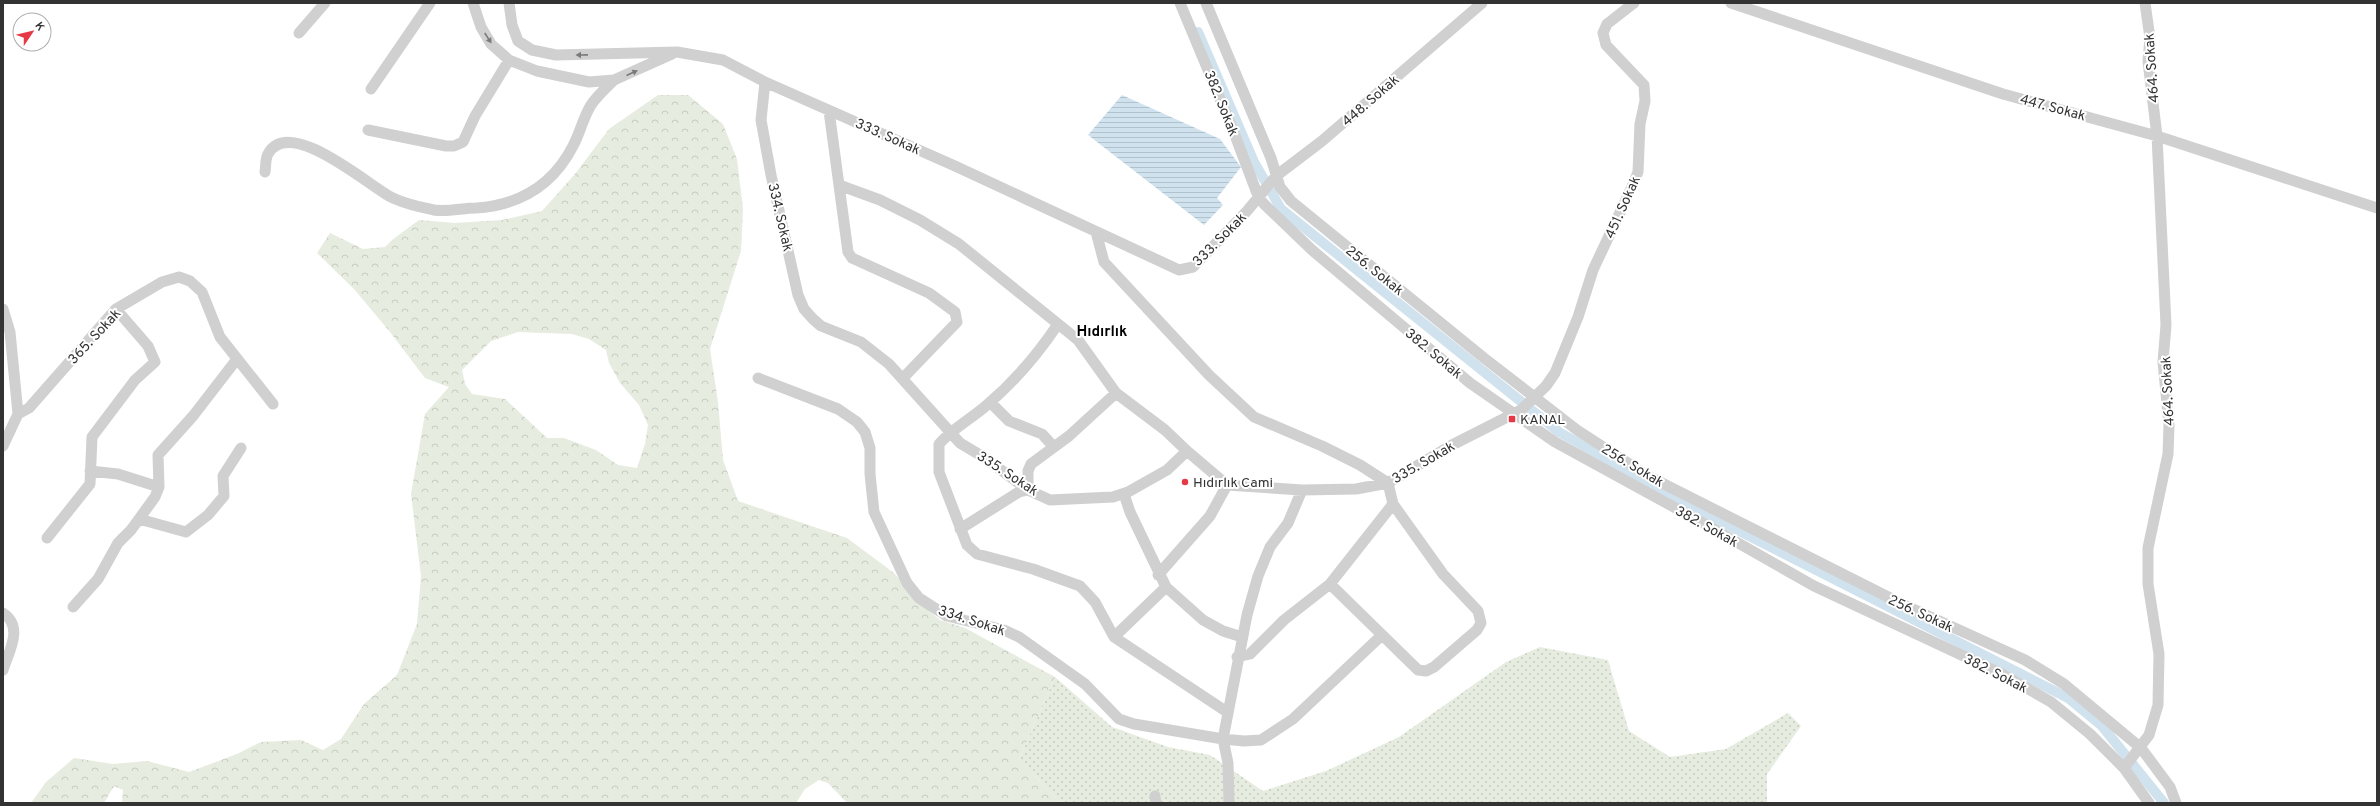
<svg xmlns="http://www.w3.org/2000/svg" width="2380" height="806" font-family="Overpass,sans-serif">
<defs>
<pattern id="grass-dots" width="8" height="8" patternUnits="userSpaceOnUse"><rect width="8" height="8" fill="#e6ecdf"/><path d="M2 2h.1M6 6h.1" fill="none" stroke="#c6cbc0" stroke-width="1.8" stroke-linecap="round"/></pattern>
<pattern id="forest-crowns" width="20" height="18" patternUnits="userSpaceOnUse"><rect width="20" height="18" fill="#e6ecdf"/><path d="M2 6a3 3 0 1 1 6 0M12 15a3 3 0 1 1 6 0" fill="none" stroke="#c6cbc0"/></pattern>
<pattern id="water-rules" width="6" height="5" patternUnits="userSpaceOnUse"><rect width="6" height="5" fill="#cfe2ee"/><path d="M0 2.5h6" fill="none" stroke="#b2c2cd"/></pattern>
</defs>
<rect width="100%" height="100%" fill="#fff"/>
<!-- grass -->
<path fill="url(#grass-dots)" d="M1540 647 1608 660 1629 731 1670 757 1726 749 1788 713 1801 726 1767 774V803H1061L1019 759 1055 677 1112 727 1168 747 1210 755 1263 791 1326 771 1399 737 1506 662Z"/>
<!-- forest -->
<path fill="url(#forest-crowns)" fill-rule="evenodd" d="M658 95H688L723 124 737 159 743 209 741 251 710 349 718 402 723 460 738 501 847 538 894 573 923 606 940 620 965 628 1055 677 1019 759 1061 803H847L828 783 819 780 805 789 796 803H122L123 790 114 786 104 803H31L46 782 74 758 113 764 147 761 189 772 237 754 261 742 301 740 323 750 341 739 364 704 397 675 417 624 421 576 411 494 425 414 449 387 425 378 390 332 354 289 317 253 330 233 363 249 385 247 392 240 419 220 455 223 502 220 542 211 575 174 609 129ZM518 332 572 334 589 339 606 350 609 363 620 383 639 405 648 425 645 444 637 468 618 465 596 450 564 438H547L505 399 472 394 465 384 462 370 491 341Z"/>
<!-- water -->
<path fill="url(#water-rules)" d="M1122 95 1220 139 1241 167 1217 198 1223 205 1204 225 1088 135Z"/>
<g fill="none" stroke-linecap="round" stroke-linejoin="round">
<!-- canal -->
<path stroke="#cfe2ee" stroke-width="10" d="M1198 32 1254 162 1281 209 1559 432 1692 507 2068 698 2102 726 2164 803"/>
<!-- street -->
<path stroke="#d0d0d0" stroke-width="11" d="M473 3 481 27 491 44 509 60 537 71 589 82 614 80 672 54
M509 3 512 25 518 41 532 50 556 55 677 52 723 60 765 82 955 166 1179 270 1193 267 1247 211 1276 176 1322 141 1482 3
M1180 3 1233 130 1258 196 1264 204 1312 250 1470 383 1555 442 1703 523 1814 586 2002 674 2051 702 2090 734 2124 768 2149 803
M1206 3 1271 158 1280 187 1291 201 1484 358 1577 430 1648 476 1902 604 2025 660 2064 684 2141 748 2170 787 2176 803
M1731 3 2003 94 2157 136 2377 208
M299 33 325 3
M765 82 761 120 771 175 798 295 804 309 813 319 821 326 861 342 889 364 960 443 985 458 1028 490 1050 500 1113 497 1128 492 1167 470 1187 451 1227 485 1302 490 1356 489 1388 483 1452 445 1521 410 1546 386 1555 373 1578 317 1593 270 1631 189 1638 172 1640 124 1645 101 1644 85 1606 45 1603 33 1607 24 1634 3
M371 89 430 3
M829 111 848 252 852 258 929 293 955 312 957 322 903 378
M368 130 446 146H454L463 142 475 116 509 60
M265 172C266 167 265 159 268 154 289 115 369 186 391 197 404 204 420 207 434 210 447 212 463 208 476 208 520 205 553 185 573 146 580 133 583 118 591 105 597 96 606 88 614 80
M839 185 880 200 920 220 959 244 1078 340 1116 393 1165 430 1187 451
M1096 232 1104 262 1209 375 1254 417 1322 446 1360 465 1388 483 1393 504 1443 574 1478 611 1481 623 1477 630 1434 667 1426 671 1418 670 1330 584
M3 309 10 332 18 414 3 446
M1058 324C1038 354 1015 381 987 405 971 419 953 428 939 444V472L967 545 977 554 1033 569 1080 586 1095 602 1114 637 1227 712
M758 378 838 409 857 422 865 432 870 448V474L874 512 907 583 919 598 947 616 1004 630 1019 637 1085 684 1119 719 1134 724 1223 739 1244 741 1261 740 1293 719 1382 635
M990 402 1009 421 1042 434 1053 446
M18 414 29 408 116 309 162 282 179 277 190 281 202 292 220 337 273 404
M90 471 118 474 159 487
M1124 494 1130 512 1166 587 1203 620 1223 631 1242 637
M139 519 186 532 208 515 224 496 223 476 241 448
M960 529 1019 492 1028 490V471L1031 464 1069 436 1116 393
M47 538 90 484 92 437 135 380 155 362 148 346 116 309
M1158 575 1210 516 1227 485
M73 607 98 579 118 543 131 530 155 497 159 487 158 455 193 416 237 359
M3 613C24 627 9 651 3 670
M1114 637 1166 587
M1237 657 1250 654 1284 620 1330 584 1393 504
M2124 768 2149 735 2158 705 2159 654 2148 584V548L2168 454 2169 425 2163 362 2166 325 2157 136 2148 61 2150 38 2145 3
M1155 796 1156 803
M1229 803 1228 763 1223 739 1247 615 1258 576 1270 547 1288 523 1302 490"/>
</g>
<!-- one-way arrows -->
<defs><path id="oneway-solid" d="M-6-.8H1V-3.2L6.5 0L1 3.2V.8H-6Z"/></defs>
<g fill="#7a7a7a">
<use href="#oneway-solid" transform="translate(488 38) rotate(57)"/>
<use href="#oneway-solid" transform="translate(582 55) rotate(179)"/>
<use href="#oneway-solid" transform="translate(632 73) rotate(-24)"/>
</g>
<!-- markers -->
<g fill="#e63946" stroke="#fff" stroke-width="1.5">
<rect x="1508" y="415" width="8" height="8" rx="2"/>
<circle cx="1185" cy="482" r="4"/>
</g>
<g text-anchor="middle" stroke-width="4" stroke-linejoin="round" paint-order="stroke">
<!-- street labels -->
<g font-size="14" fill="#333" stroke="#fff">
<text transform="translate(2151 68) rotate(-94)" y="5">464. Sokak</text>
<text transform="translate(1370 100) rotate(-41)" y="5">448. Sokak</text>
<text transform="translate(1222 103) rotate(68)" y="5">382. Sokak</text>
<text transform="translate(2053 107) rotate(15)" y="5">447. Sokak</text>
<text transform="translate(888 136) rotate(24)" y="5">333. Sokak</text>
<text transform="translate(1622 207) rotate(-66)" y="5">451. Sokak</text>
<text transform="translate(781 217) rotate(77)" y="5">334. Sokak</text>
<text transform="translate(1219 239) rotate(-45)" y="5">333. Sokak</text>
<text transform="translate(1375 270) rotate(39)" y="5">256. Sokak</text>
<text transform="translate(94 336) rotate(-47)" y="5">365. Sokak</text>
<text transform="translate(1434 353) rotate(40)" y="5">382. Sokak</text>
<text transform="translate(2167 391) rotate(-93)" y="5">464. Sokak</text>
<text transform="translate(1423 462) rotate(-30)" y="5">335. Sokak</text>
<text transform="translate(1633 465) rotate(31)" y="5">256. Sokak</text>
<text transform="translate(1008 473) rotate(33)" y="5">335. Sokak</text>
<text transform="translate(1707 526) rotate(29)" y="5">382. Sokak</text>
<text transform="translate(1921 613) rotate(25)" y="5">256. Sokak</text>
<text transform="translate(972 620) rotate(18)" y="5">334. Sokak</text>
<text transform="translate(1996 673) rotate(27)" y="5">382. Sokak</text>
</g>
<!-- poi labels -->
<g font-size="14" fill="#333" stroke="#fff" text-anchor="start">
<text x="1520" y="424">KANAL</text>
<text x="1193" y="487">Hıdırlık Cami</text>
</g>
<!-- neighbourhood labels -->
<g font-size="15" font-weight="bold" fill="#000" stroke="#fff">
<text x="1102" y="336">Hıdırlık</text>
</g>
</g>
<!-- border -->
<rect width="2380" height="806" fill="none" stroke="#333333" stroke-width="8"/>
<!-- north arrow -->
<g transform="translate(32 32) rotate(55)"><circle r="19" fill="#ffffff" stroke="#adadad"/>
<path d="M0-3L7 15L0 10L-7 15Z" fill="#e63946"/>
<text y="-6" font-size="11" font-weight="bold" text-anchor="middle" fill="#333333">K</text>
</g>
</svg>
